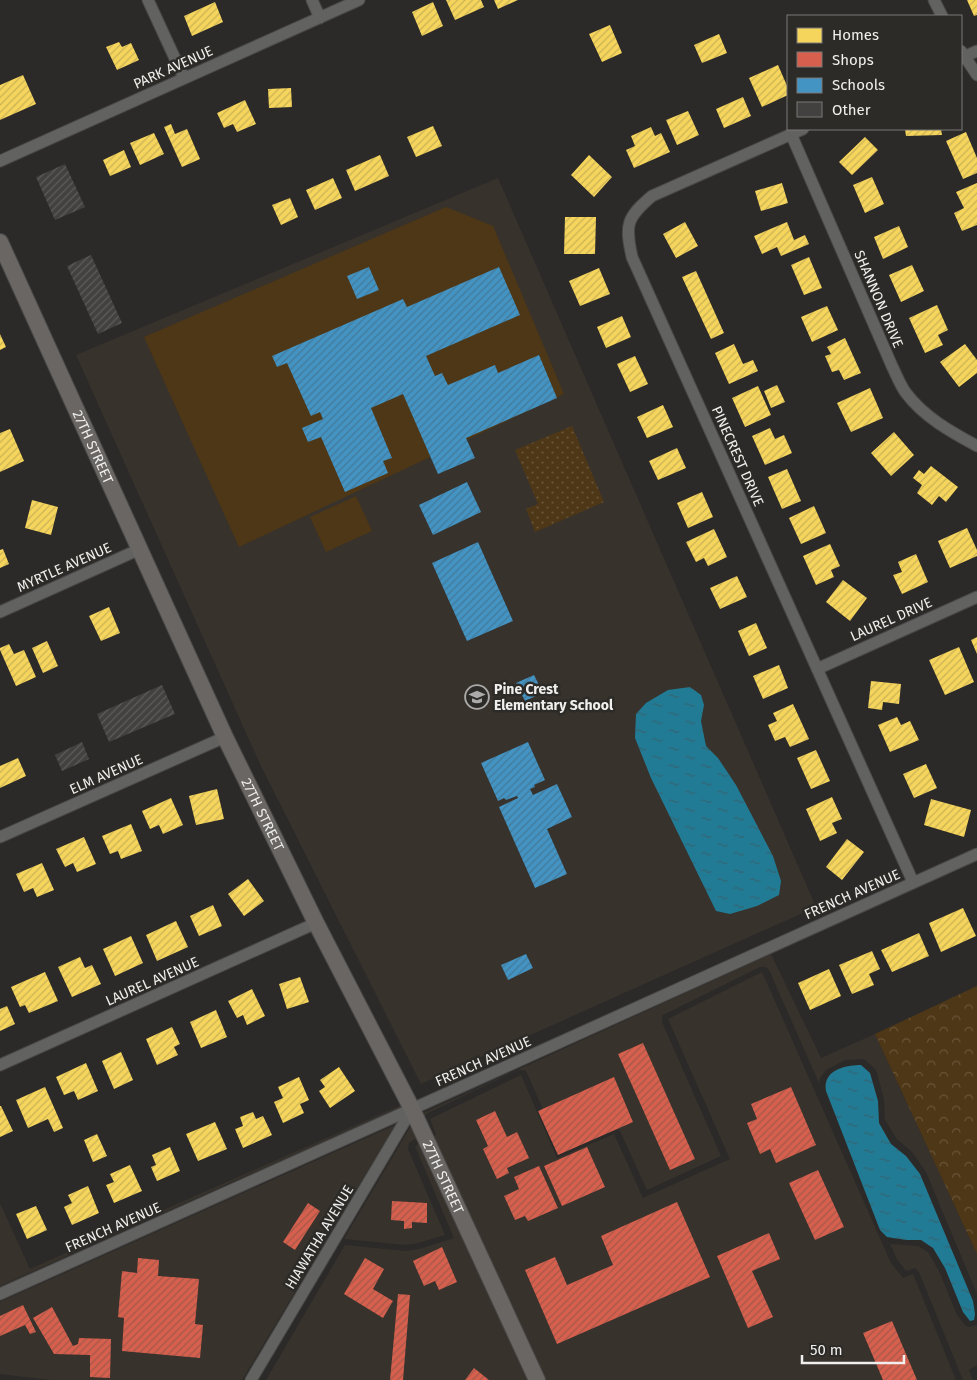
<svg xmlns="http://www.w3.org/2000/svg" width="977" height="1380" font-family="'Fira Sans',sans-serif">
<defs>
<pattern id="forest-crowns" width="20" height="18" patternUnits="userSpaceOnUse" patternTransform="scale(1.25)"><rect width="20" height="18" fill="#4e3716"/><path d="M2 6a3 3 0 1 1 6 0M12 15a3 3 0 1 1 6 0" fill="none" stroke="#685438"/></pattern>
<pattern id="park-dots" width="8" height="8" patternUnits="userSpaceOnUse" patternTransform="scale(1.25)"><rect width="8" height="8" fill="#4e3716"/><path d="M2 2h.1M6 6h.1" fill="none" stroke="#685438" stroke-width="1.8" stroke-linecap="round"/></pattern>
<pattern id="water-ripples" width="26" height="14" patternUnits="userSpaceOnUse" patternTransform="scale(1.25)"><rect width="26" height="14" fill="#227b95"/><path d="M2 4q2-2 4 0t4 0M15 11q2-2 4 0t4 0" fill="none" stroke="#336472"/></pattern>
<pattern id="homes-hatch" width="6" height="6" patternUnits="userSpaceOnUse" patternTransform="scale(1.25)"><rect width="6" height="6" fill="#f6d55c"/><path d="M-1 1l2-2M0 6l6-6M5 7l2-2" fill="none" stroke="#cab257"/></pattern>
<pattern id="shops-hatch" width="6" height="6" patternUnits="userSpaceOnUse" patternTransform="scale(1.25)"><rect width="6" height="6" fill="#d6604d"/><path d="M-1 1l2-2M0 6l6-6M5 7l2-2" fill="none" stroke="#a4584b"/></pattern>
<pattern id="schools-hatch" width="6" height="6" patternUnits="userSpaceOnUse" patternTransform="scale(1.25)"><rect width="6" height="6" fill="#4393c3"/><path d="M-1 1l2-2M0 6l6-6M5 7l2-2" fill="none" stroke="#457998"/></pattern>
<pattern id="building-hatch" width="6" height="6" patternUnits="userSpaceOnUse" patternTransform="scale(1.25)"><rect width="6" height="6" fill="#424140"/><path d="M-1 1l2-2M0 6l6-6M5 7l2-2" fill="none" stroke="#5e5d5c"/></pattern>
</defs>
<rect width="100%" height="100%" fill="#2b2a29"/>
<!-- built -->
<path fill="#37322c" d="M498 178 816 907 421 1084 261 766 76 355Z
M771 954 821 1058 875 1034 977 1254V1294L926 1172 912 1152 897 1139 885 1120 884 1099 876 1070 864 1059 845 1060 826 1070 820 1078 819 1083 769 970 766 967H760L665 1014 662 1016V1022L721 1156 647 1190 620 1131 618 1129 561 1150 527 1073 525 1070H518L428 1113 424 1116 423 1113Z
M762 972 891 1263 903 1278 913 1274 956 1380H266L345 1245 406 1251 419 1249 454 1238 415 1146 436 1135 430 1119 521 1075 557 1158 614 1134 643 1198 730 1159 668 1019Z
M401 1105 402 1106 0 1286V1203L30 1269Z
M395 1125 242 1380H51L0 1374V1302Z
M411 1126 417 1138 409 1143 408 1149 445 1235 418 1243 406 1245 344 1239Z
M890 1244 918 1246 928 1252 939 1271 957 1315 966 1326 970 1327 977 1325V1365L969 1370 973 1380H963L919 1272 915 1268 906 1271 897 1259Z"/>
<!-- grass -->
<path fill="#4e3716" d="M446 207 493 226 564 394 239 547 144 337Z
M356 496 372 531 326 552 310 517Z"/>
<!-- forest -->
<path fill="url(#forest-crowns)" d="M977 986V1254L875 1034Z"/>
<!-- park -->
<path fill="url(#park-dots)" d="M572 426 604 502 535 532 526 509 538 504 515 450Z"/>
<!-- water -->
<path fill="url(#water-ripples)" d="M690 687 701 695 704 705 701 721 706 746 718 758 736 785 773 856 781 881 779 895 757 906 730 914 716 911 651 778 635 738 636 714 646 703 668 690Z
M861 1065 870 1073 878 1101 879 1123 891 1144 906 1156 920 1174 973 1301 975 1314 974 1320 970 1321 963 1312 945 1268 933 1248 921 1240H906L887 1237 880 1230 826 1091C826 1089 825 1086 826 1083 829 1068 849 1065 861 1065Z"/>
<!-- homes -->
<path fill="url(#homes-hatch)" d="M446 0H481L484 7 455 20Z
M494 0H518L498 9Z
M967 0H977V15L974 16Z
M215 2 223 22 192 36 184 16Z
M433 2 443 26 422 36 412 12Z
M610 25 622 53 602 62 589 34Z
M719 34 727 53 702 63 694 45Z
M119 42 122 47 131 43 139 60 117 70 106 47Z
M778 65 788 88V95L762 107 749 78Z
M23 75 36 104 0 120V85Z
M291 88 292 107 269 108 268 89Z
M743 97 751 116 724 128 716 109Z
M245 100 256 124 237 132 233 124 224 128 217 113Z
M688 111 699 135 677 145 666 120Z
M171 124 175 134 187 129 200 159 182 167 164 127Z
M433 126 442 146 416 157 407 137Z
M651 127 655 136 661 133 670 152 634 168 626 150 635 146 631 136Z
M905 129H941L942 135 906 136Z
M966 132 977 158V173L963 179 946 141Z
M154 133 164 154 140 165 130 143Z
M865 137 878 150 852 175 839 162Z
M124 150 131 167 110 176 103 160Z
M380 155 389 176 355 191 346 170Z
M589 155 612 177 594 197 571 175Z
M872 177 884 204 865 213 853 185Z
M333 178 342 198 315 210 306 190Z
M782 183 788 203 761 211 755 191Z
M977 183V225L962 231 954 213 964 208 956 192Z
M290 198 298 217 281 225 272 205Z
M565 217H596L595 254H564Z
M685 222 698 246 676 258 663 234Z
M787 222 794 240 805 235 809 244 781 256 777 247 762 254 754 236Z
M899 226 908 247 883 259 874 237Z
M809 257 822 288 804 295 791 265Z
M912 265 924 291 901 302 889 275Z
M599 268 610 294 580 306 569 281Z
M696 271 724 333 711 339 682 277Z
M937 305 948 330 938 335 943 345 925 353 909 318Z
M827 306 838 330 812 342 801 317Z
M622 316 631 337 606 348 597 327Z
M0 334 6 347 0 350Z
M845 338 861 373 844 380 839 370 832 372 825 356 831 354 827 347Z
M734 344 743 364 753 360 758 371 729 384 715 353Z
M965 344 977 360V373L959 387 940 362Z
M635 356 648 384 630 392 617 364Z
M777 385 785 402 771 408 764 391Z
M758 386 771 415 745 427 732 398Z
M870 388 883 418 851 432 837 403Z
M663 405 673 427 647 438 637 417Z
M770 428 775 439 784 435 792 453 765 465 752 436Z
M10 429 24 461 0 472V433Z
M894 432 914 455 891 476 871 453Z
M677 448 686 468 658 480 649 461Z
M931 466 958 487 946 502 939 496 932 505 917 493 922 485 913 478 919 470 924 474Z
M787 469 801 501 782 509 768 477Z
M702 492 713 517 688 528 677 503Z
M32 500 58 507 51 535 25 528Z
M814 506 826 533 801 544 789 518Z
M967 528 977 550V556L950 568 938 541Z
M714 529 727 557 708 566 704 558 696 562 686 542Z
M830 544 840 566 831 570 834 577 816 585 803 556Z
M3 549 9 564 0 568V550Z
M916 554 928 582 902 594 893 575 902 572 898 562Z
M737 576 747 597 720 609 710 588Z
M843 580 867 598 850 621 826 602Z
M109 607 120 633 101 641 89 616Z
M756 623 767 648 749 656 738 631Z
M977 637V654L971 640Z
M47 641 58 666 43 673 32 648Z
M9 644 14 654 24 650 36 677 16 686 0 650V648Z
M959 647 974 682 945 695 929 660Z
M779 665 788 688 763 699 753 676Z
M871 681 901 684 899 704 883 702 882 710 868 708Z
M793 704 809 739 790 747 785 737 775 741 768 725 777 721 773 713Z
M897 717 901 725 910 721 919 740 890 752 878 725Z
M816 750 830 781 811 789 797 758Z
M18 758 26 776 0 788V766Z
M926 764 937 788 914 798 903 774Z
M217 789 224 819 196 825 189 796Z
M832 797 842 819 832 823 837 833 820 841 806 809Z
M171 798 183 825 163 834 159 825 150 829 142 811Z
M931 799 971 810 964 837 924 825Z
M131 824 142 851 121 859 118 851 110 854 102 836Z
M84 837 96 864 77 872 73 863 65 867 56 849Z
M847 839 864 852 842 880 826 867Z
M42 863 54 890 37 897 33 888 24 892 16 874Z
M248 879 264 901 244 916 228 894Z
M213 905 222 926 199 936 190 916Z
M963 908 976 936 941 952 929 923Z
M176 921 188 947 157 961 146 935Z
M919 933 929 956 892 972 881 950Z
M131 936 143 963 115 976 103 949Z
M872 951 880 969 869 974 874 985 852 994 839 965Z
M80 957 85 968 92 965 101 984 72 997 58 967Z
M829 969 841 996 810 1010 798 983Z
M45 972 58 1001 29 1013 25 1005 20 1007 11 987Z
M300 977 309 1002 287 1009 279 984Z
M252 989 265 1016 247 1025 243 1015 237 1018 228 1001Z
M7 1006 15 1024 0 1031V1009Z
M216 1010 227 1037 201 1048 190 1022Z
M172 1027 180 1044 174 1047 178 1055 157 1065 146 1039Z
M121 1052 133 1080 114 1089 102 1061Z
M86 1063 98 1091 78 1100 74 1091 64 1095 56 1077Z
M339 1067 355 1091 330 1108 319 1091 325 1087 320 1080Z
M299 1077 309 1100 300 1104 304 1113 283 1123 274 1102 283 1098 278 1087Z
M45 1087 63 1128 54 1132 48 1119 28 1128 16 1100Z
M0 1106H1L13 1131 0 1137Z
M253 1112 256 1119 263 1116 272 1135 243 1148 235 1129 243 1126 240 1117Z
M215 1122 227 1149 198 1161 186 1134Z
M97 1134 107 1156 93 1162 84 1140Z
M170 1147 180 1171 157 1181 151 1167 156 1165 152 1155Z
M130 1165 142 1191 114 1203 106 1185 114 1182 110 1174Z
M88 1186 99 1213 72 1225 64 1207 72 1203 68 1195Z
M36 1206 47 1230 27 1239 16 1214Z"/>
<!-- shops -->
<path fill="url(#shops-hatch)" d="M643 1043 695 1159 670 1170 618 1054Z
M614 1077 633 1122 558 1155 538 1111Z
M791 1087 816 1145 776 1163 770 1149 760 1154 747 1123 757 1119 751 1104Z
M495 1111 507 1137 517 1132 529 1158 507 1168 509 1173 497 1179 483 1149 488 1146 476 1120Z
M587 1147 605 1187 562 1206 544 1166Z
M539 1166 558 1208 528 1221 525 1216 515 1220 504 1196 519 1189 514 1177Z
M818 1170 844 1227 815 1240 789 1183Z
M392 1201 427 1203V1223L412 1222V1228L404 1229V1221L391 1220Z
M677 1202 710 1277 557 1344 525 1270 555 1257 567 1285 613 1265 601 1236Z
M308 1203 320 1211 295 1250 283 1242Z
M769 1233 780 1259 752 1271 773 1317 748 1328 717 1256Z
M442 1247 457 1282 439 1290 435 1281 424 1286 413 1261Z
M138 1258 159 1260 158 1276 199 1279 195 1324 203 1325 200 1358 122 1351 124 1318 118 1317 122 1271 137 1273Z
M365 1258 384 1269 373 1289 393 1301 383 1318 344 1294Z
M398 1294 410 1295 403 1380H390Z
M23 1305 36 1332 30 1334 25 1325 0 1336V1316Z
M52 1307 73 1346 78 1344 79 1338 111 1339 110 1378 90 1377V1355L54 1354 33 1318Z
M892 1321 917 1380H883L863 1333Z
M474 1368 489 1380H465Z"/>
<!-- schools -->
<path fill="url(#schools-hatch)" d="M369 267 379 290 357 299 347 276Z
M499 267 520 315 426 356 435 376 442 373 448 385 495 365 498 373 539 355 557 398 466 438 475 458 438 474 403 394 371 408 392 458 383 461 388 473 345 492 321 437 308 442 302 428 323 419 320 412 311 416 287 363 277 367 272 356 403 299 407 307Z
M467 482 481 512 433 535 419 505Z
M478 542 513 621 467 641 432 563Z
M534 675 540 687 544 685 547 691 525 701 516 683Z
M528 742 545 780 534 785 535 787 530 789 533 795 557 784 572 817 547 829 567 874 535 888 499 807 518 798 517 796 506 800 504 798 498 801 481 763Z
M526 954 533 968 508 980 501 965Z"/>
<!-- building -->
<path fill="url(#building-hatch)" d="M65 164 85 207 55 220 36 177Z
M91 255 122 323 98 334 67 266Z
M162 685 175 714 109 742 97 714Z
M82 742 89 759 62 771 55 755Z"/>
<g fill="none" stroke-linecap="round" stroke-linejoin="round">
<!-- street casing -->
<g stroke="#484746" stroke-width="13">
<path id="street" d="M148 0 184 78
M312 0 320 18
M934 0 942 16
M961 51 977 75
M961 58 977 51
M803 129 652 196C626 218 625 225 632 257L913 882
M791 134 892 366C896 374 900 385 906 393 924 417 951 432 977 446
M0 161 359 0
M0 612 140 549
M817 669 977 597
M0 837 225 737
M0 1065 316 923
M0 1294 412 1109 977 854
M251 1380 412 1109"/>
</g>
<!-- secondary casing -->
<g stroke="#484746" stroke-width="18">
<g id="secondary">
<path id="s1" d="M0 242 225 737 316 923 412 1109 537 1380"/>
</g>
</g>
<!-- street -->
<use href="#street" stroke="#626261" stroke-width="11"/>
<!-- secondary -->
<use href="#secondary" stroke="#696664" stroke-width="16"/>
</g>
<!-- icons -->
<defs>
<g id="school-ring" transform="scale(1.25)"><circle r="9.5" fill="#2c2b28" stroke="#abaaa8" stroke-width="1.5"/><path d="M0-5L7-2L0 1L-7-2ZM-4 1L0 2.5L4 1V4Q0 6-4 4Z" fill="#abaaa8"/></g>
</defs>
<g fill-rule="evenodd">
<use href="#school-ring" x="477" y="697"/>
</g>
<g text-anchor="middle" stroke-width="5" stroke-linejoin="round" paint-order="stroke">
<!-- street labels -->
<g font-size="14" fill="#f0efed" stroke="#2c2b28">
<text transform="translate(173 67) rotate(-24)" y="5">PARK AVENUE</text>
<text transform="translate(879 299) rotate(67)" y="5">SHANNON DRIVE</text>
<text dy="5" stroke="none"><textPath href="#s1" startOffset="225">27TH STREET</textPath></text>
<text transform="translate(738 456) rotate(66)" y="5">PINECREST DRIVE</text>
<text transform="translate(64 567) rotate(-24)" y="5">MYRTLE AVENUE</text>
<text transform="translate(891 619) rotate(-24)" y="5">LAUREL DRIVE</text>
<text transform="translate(106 774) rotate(-24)" y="5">ELM AVENUE</text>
<text dy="5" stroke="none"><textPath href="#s1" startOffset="630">27TH STREET</textPath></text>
<text transform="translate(852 894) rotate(-24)" y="5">FRENCH AVENUE</text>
<text transform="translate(152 981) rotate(-24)" y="5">LAUREL AVENUE</text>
<text transform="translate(483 1061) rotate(-24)" y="5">FRENCH AVENUE</text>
<text dy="5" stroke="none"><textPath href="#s1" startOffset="1035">27TH STREET</textPath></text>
<text transform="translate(113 1227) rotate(-24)" y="5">FRENCH AVENUE</text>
<text transform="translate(319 1237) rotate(-59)" y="5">HIAWATHA AVENUE</text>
</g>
<!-- poi labels -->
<g font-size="14" font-weight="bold" fill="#f0efed" stroke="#2c2b28" text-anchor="start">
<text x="494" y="694">Pine Crest<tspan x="494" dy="16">Elementary School</tspan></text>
</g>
</g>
<!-- legend -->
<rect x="787" y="15" width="175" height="115" fill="#2c2b28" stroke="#7a7977"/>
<rect x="797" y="28" width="25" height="15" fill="#f6d55c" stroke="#7a7977"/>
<text x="832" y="40" font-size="15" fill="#f0efed">Homes</text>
<rect x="797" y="52" width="25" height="15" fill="#d6604d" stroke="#7a7977"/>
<text x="832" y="65" font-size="15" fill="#f0efed">Shops</text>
<rect x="797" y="78" width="25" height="15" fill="#4393c3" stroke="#7a7977"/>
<text x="832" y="90" font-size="15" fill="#f0efed">Schools</text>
<rect x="797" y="102" width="25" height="15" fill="#424140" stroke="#7a7977"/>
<text x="832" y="115" font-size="15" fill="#f0efed">Other</text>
<!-- scale -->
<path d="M802 1355v8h102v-8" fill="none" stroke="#f0efed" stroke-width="2.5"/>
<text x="810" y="1355" font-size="15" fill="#f0efed" stroke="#2c2b28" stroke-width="4" paint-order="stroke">50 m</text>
</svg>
